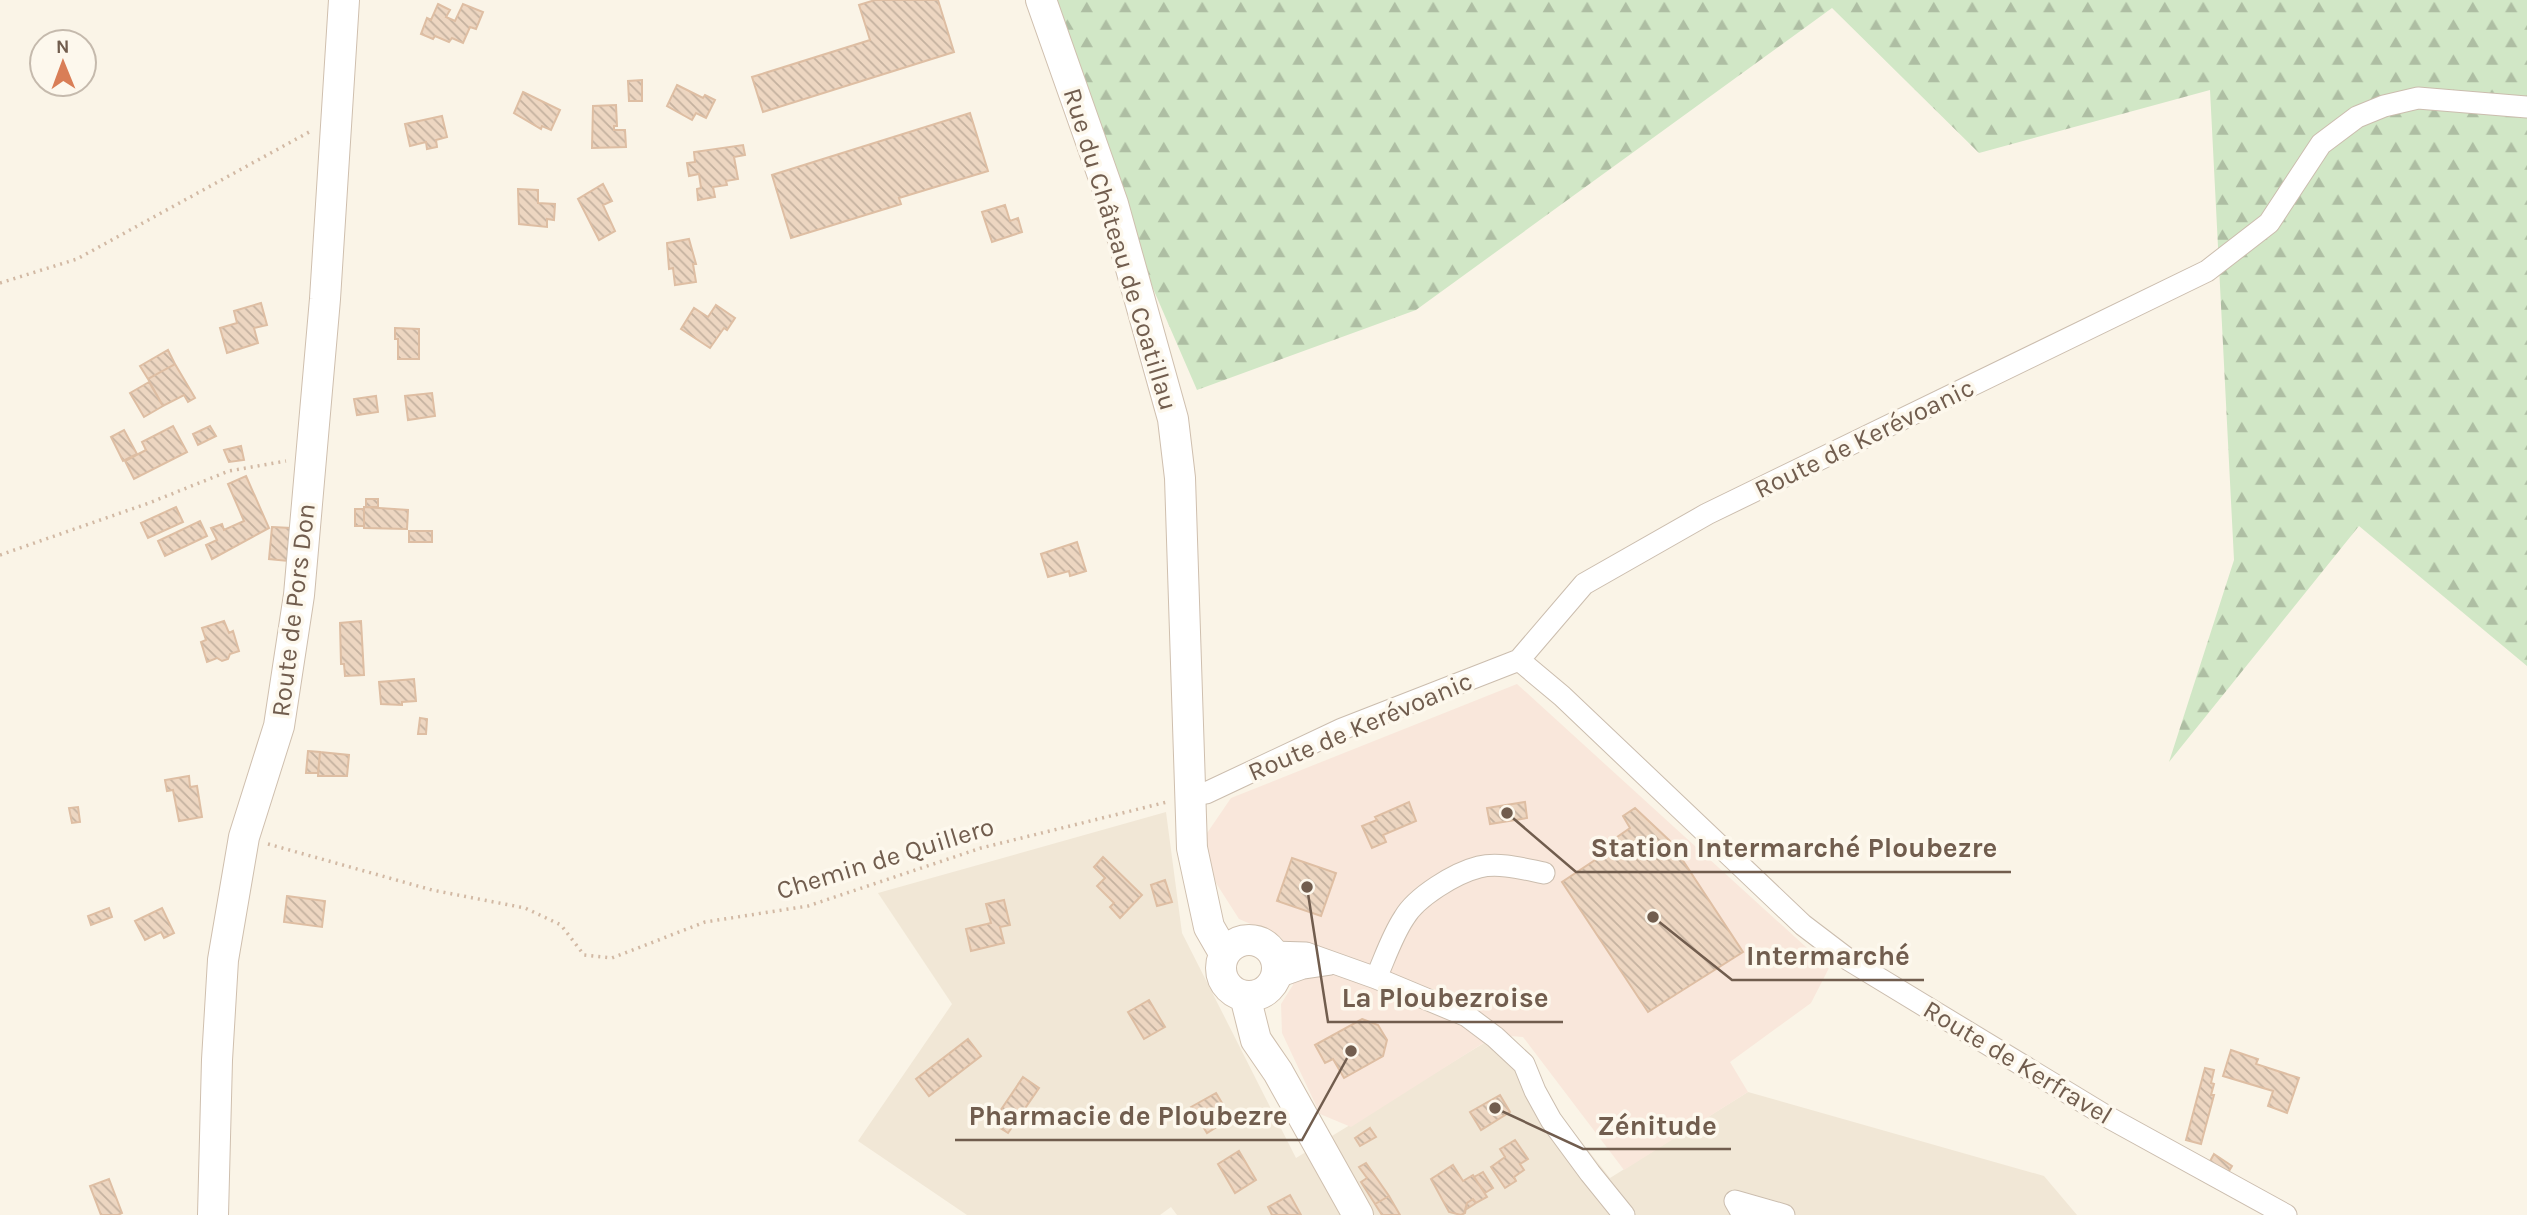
<svg xmlns="http://www.w3.org/2000/svg" width="2527" height="1215" font-family="Karla,sans-serif">
<defs>
<pattern id="forest-firs" width="22" height="20" patternUnits="userSpaceOnUse" patternTransform="scale(1.75)"><rect width="22" height="20" fill="#d1e7c6"/><path d="M5 1l3.5 6h-7zM16 11l3.5 6h-7z" fill="#aebea3"/></pattern>
<pattern id="building-back-hatch" width="6" height="6" patternUnits="userSpaceOnUse" patternTransform="scale(1.75)"><rect width="6" height="6" fill="#edd6c1"/><path d="M-1 5l2 2M0 0l6 6M5-1l2 2" fill="none" stroke="#c4b19f"/></pattern>
</defs>
<rect width="100%" height="100%" fill="#faf4e7"/>
<!-- residential -->
<path fill="#f1e7d6" d="M1166 812 1182 933 1296 1158 1497 1035 1610 1178 1748 1092 2044 1176 2077 1215H1177L1171 1207 1160 1215H967L858 1141 952 1004 878 893Z"/>
<!-- commercial -->
<path fill="#f9e7db" d="M1517 684 1829 968 1811 1003 1730 1062 1748 1092 1624 1170 1523 1037 1496 1035 1351 1127 1320 1114 1282 1033 1281 1004 1293 985 1281 937 1239 919 1216 883 1203 839 1231 798Z"/>
<!-- forest -->
<path fill="url(#forest-firs)" d="M1028 0H2527V666L2359 526 2169 762 2234 560 2210 90 1979 153 1832 8 1416 310 1197 390Z"/>
<!-- building -->
<path fill="url(#building-back-hatch)" stroke="#debea3" stroke-width="2" d="M875 0H938L954 52 763 112 752 77 870 40 859 5Z
M438 4 450 10 446 17 455 21 463 4 483 12 476 29 470 27 463 43 452 38 449 42 435 36 433 39 421 34 427 18 431 20Z
M642 80V101H629L628 81Z
M677 85 703 98 705 95 715 100 706 118 696 113 692 120 667 106Z
M523 92 560 110 551 130 542 126 541 129 514 113Z
M616 105 617 126H614V130H625L626 147 592 148 593 106Z
M970 113 988 171 899 198 901 204 791 238 772 175Z
M442 116 447 137 436 140 437 147 427 149 426 142 410 146 405 124Z
M743 145 745 155 734 157 738 179 726 181 727 185 713 187 715 197 698 200 697 189 701 188 699 174 689 176 687 163 695 162 694 152Z
M603 184 612 201 603 205 615 231 599 240 578 199Z
M518 189 538 190V203L555 204 554 220 547 219V227L519 224Z
M1005 205 1010 221 1018 218 1022 232 992 242 982 212Z
M689 239 696 264H693L696 282 675 285 673 268 669 269 667 243Z
M261 303 267 325 254 328 258 343 227 353 220 328 237 323 234 311Z
M716 305 735 318 727 330 724 328 710 348 681 329 694 308 708 317Z
M395 328 419 329V359H398V339H395Z
M168 350 175 364 148 379 140 366Z
M175 364 195 398 188 402 184 395 163 406 148 379Z
M149 382 163 406 144 417 130 393Z
M432 393 435 416 408 420 405 396Z
M376 396 378 412 357 415 354 399Z
M173 426 187 452 134 479 125 461 146 450 142 442Z
M210 426 216 436 198 445 193 434Z
M124 430 137 454 123 461 111 437Z
M241 446 244 460 229 462 224 450Z
M246 476 269 528 212 559 206 545 217 540 211 528 222 524 224 530 244 521 228 484Z
M366 499H378V507H366Z
M176 507 183 522 148 538 141 523Z
M364 507 408 510 407 529 364 528Z
M355 509H364V526H355Z
M200 521 207 536 165 556 158 541Z
M272 527 291 528 288 561 269 559Z
M409 531H432V542H409Z
M1077 542 1086 571 1070 576 1069 571 1048 577 1041 554Z
M224 621 229 633 233 631 239 651 230 654 228 659 222 661 217 658 207 662 201 642 206 640 202 628Z
M361 621 364 675 345 676 344 664H341L340 623Z
M414 679 416 701 402 702V705L381 704 379 682Z
M420 718 427 719 426 734H418Z
M308 751 320 752 318 773H306Z
M320 752 349 755 347 776H318Z
M189 776 190 787 197 786 202 817 179 821 173 790 167 791 165 780Z
M1409 802 1416 821 1383 835 1386 842 1372 848 1362 826 1377 820 1375 817Z
M1525 802 1527 818 1490 824 1487 808Z
M78 807 80 822 72 823 69 808Z
M1635 808 1670 841 1743 952 1648 1012 1562 882 1604 854 1600 849 1630 828 1623 816Z
M1103 857 1142 895 1120 918 1110 907 1114 903 1097 886 1105 878 1094 867Z
M1292 858 1336 873 1321 916 1277 901Z
M1165 880 1172 902 1157 906 1151 885Z
M287 896 325 901 322 927 284 922Z
M1004 900 1010 925 1000 927 1004 943 971 951 966 929 991 923 986 904Z
M109 908 112 917 91 925 88 916Z
M162 908 174 933 164 938 161 932 145 940 135 921Z
M1149 1000 1165 1027 1144 1039 1128 1012Z
M1362 1019 1378 1025 1387 1040 1383 1056 1344 1078 1333 1059 1325 1063 1315 1045Z
M968 1039 981 1056 929 1096 916 1079Z
M2231 1050 2258 1059 2256 1064 2299 1078 2287 1113 2268 1106 2273 1091 2223 1076Z
M2205 1068 2214 1070 2211 1083 2214 1084 2211 1095H2214L2201 1144 2186 1140Z
M1023 1077 1039 1088 1008 1133 992 1123Z
M1216 1093 1222 1103 1217 1106 1226 1121 1207 1133 1191 1107Z
M1500 1095 1510 1112 1481 1130 1470 1112Z
M1370 1128 1376 1137 1360 1146 1355 1138Z
M1515 1140 1528 1159 1520 1164 1524 1170 1514 1177 1516 1181 1505 1188 1491 1167 1505 1157 1500 1149Z
M1239 1151 1256 1180 1235 1193 1218 1164Z
M2214 1154 2232 1166 2226 1176 2209 1163Z
M1366 1163 1389 1196 1375 1204 1361 1182 1367 1178 1359 1167Z
M1453 1165 1463 1181 1473 1175 1487 1197 1476 1203 1473 1199 1467 1203 1465 1213 1461 1215 1449 1212 1431 1179Z
M1483 1172 1493 1188 1485 1193 1474 1177Z
M109 1179 122 1213 118 1215H101L90 1186Z
M1290 1195 1301 1215H1272L1268 1207Z
M1389 1196 1400 1215H1382L1375 1204Z
M1473 1199 1476 1203 1465 1210 1467 1203Z"/>
<g fill="none" stroke-linecap="round" stroke-linejoin="round">
<!-- street casing -->
<g stroke="#cbbdae" stroke-width="23">
<path id="street" d="M1519 660 1562 696 1803 925 1849 960 2106 1116 2286 1215
M1189 796 1206 793 1342 729 1519 660 1584 584 1707 514 2207 271 2269 223 2321 144 2357 117 2384 106 2418 98 2527 107
M1272 952 1306 953 1376 978 1467 1016 1495 1037 1524 1064 1535 1091 1551 1120 1590 1173 1624 1215
M1275 978 1303 968 1330 964
M1376 978C1385 958 1392 936 1404 918 1416 897 1455 873 1479 867 1499 862 1524 869 1544 873
M1743 1215 1735 1201 1784 1215"/>
</g>
<!-- secondary casing -->
<g stroke="#cfbfae" stroke-width="32">
<path id="secondary" d="M1041 0 1113 204 1173 419 1180 478 1192 848 1209 927 1224 953
M1221 968a28 28 0 1 1 56 0a28 28 0 1 1-56 0Z
M1245 996 1256 1040 1278 1072 1358 1215
M213 1215 217 1060 223 960 244 837 279 726 299 595 325 299 344 0"/>
</g>
<!-- path -->
<path stroke="#d2b9a4" stroke-width="3.5" stroke-dasharray="2 5" stroke-linecap="butt" d="M0 283 77 259 311 131
M0 555 149 503 229 471 286 461
M268 844 432 890 525 908 561 925 584 955 612 958 705 922 808 906 981 848 1167 802"/>
<!-- street -->
<use href="#street" stroke="#fff" stroke-width="21"/>
<!-- secondary -->
<use href="#secondary" stroke="#fff" stroke-width="30"/>
</g>
<g text-anchor="middle" stroke-width="7" stroke-linejoin="round" paint-order="stroke">
<!-- street labels -->
<g font-size="26" fill="#715d4e" stroke="#fdf8ed">
<text transform="translate(1121 249) rotate(73)" y="9">Rue du Château de Coatillau</text>
<text transform="translate(1864 438) rotate(-26)" y="9">Route de Kerévoanic</text>
<text transform="translate(293 610) rotate(-83)" y="9">Route de Pors Don</text>
<text transform="translate(1360 726) rotate(-23)" y="9">Route de Kerévoanic</text>
<text transform="translate(885 858) rotate(-17)" y="9">Chemin de Quillero</text>
<text transform="translate(2018 1062) rotate(31)" y="9">Route de Kerfravel</text>
</g>
</g>
<!-- callouts -->
<path fill="none" stroke="#715d4e" stroke-width="2.5" d="M1507 813L1576 872H2011M1653 917L1732 980H1924M1307 887L1328 1022H1563M1351 1051L1302 1140H955M1495 1108L1583 1149H1731"/>
<g fill="#715d4e" stroke="#fdf8ed" stroke-width="2.5">
<circle cx="1507" cy="813" r="7"/>
<circle cx="1653" cy="917" r="7"/>
<circle cx="1307" cy="887" r="7"/>
<circle cx="1351" cy="1051" r="7"/>
<circle cx="1495" cy="1108" r="7"/>
</g>
<g font-size="28" text-anchor="middle" font-weight="bold" fill="#715d4e" stroke="#fdf8ed" stroke-width="7" stroke-linejoin="round" paint-order="stroke">
<text x="1794" y="857">Station Intermarché Ploubezre</text>
<text x="1828" y="965">Intermarché</text>
<text x="1445" y="1007">La Ploubezroise</text>
<text x="1128" y="1125">Pharmacie de Ploubezre</text>
<text x="1657" y="1135">Zénitude</text>
</g>
<!-- north arrow -->
<g transform="translate(63 63) rotate(359)"><circle r="33" fill="#fdf8ed" stroke="#c5baad" stroke-width="2"/>
<path d="M0-5L12 26L0 18L-12 26Z" fill="#d97e57"/>
<text y="-10" font-size="19" font-weight="bold" text-anchor="middle" fill="#715d4e">N</text>
</g>
</svg>
